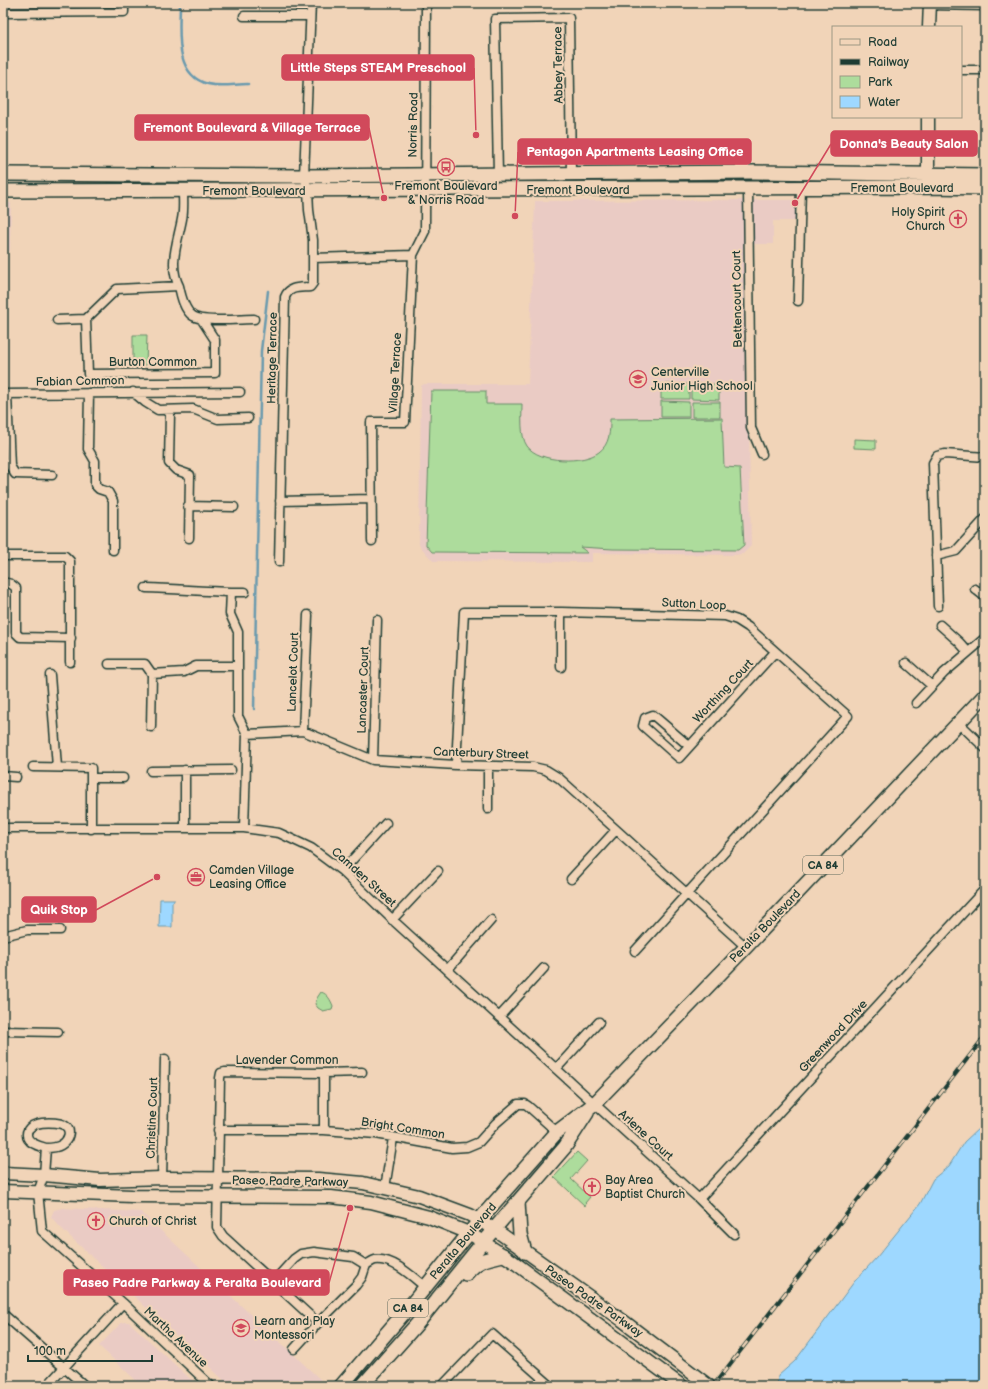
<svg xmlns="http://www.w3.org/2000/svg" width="988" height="1389" font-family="'Balsamiq Sans',sans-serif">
<rect width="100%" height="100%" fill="#f1d4b8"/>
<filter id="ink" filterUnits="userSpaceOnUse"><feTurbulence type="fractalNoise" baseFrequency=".025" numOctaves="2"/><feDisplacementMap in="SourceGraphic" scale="8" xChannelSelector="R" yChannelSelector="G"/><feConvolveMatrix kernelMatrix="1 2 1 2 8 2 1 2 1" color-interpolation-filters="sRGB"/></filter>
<g filter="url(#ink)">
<!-- built -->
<path fill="#eacbc4" d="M745 200 751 546 743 554 734 555 592 553V562L433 561 419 545 421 386 424 384H528L535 201Z
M751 200H799V221H773V244H752Z
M3 203H11L10 251H3Z
M62 1208 141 1212 324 1383 321 1386H230L61 1228 51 1217 54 1210Z
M125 1322H129L198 1386H142L99 1346 121 1323Z"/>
<!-- green -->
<path fill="#addc9c" stroke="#668c68" d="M133 335H147L146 365H133Z
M661 384H689V399H661Z
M691 384H719V400L691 399Z
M431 391H486V404H522C522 416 520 436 527 446 539 463 584 464 599 452 610 444 610 431 610 419L722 418 724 467 740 468 744 545 738 550 613 549 580 547 588 553 432 552 426 545Z
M661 401 689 402V417H661Z
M692 402H720V417H692Z
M854 439 876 440V449L854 448Z
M321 992C328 994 331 1001 333 1006L332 1009 323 1011 318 1008 315 1004 317 998Z
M577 1152 587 1161 571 1179 590 1197 585 1203 586 1204 585 1206 554 1177Z"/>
<!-- water -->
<path fill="#9ed8ff" stroke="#6b9aae" d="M160 899H174V901L172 902V927H159Z
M985 1109V1384L982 1386H777L778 1376 795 1361 854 1282 877 1257 920 1204 933 1179 949 1166 964 1142 979 1128Z"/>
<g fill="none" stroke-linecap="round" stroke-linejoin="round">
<!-- stream -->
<path stroke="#6b9aae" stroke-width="2.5" d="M180 3C180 30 173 75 208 84 221 87 235 84 248 84
M254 709 261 351 268 291"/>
<!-- minor casing -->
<g stroke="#1f3d34" stroke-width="11">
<path id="minor" d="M929 5 985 6
M3 13 124 12V3
M244 16H310
M961 70H985
M498 175 495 19 569 18 571 174
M748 189 751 428 762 454
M313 258 413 255
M179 286C168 265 178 241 182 219 184 210 183 200 183 191
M798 301 801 188
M57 320 86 319
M202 320 215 340V373L88 374 86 319 117 289 179 286C181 296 184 310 193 316 204 323 240 319 254 319
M133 392 145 402 158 410 193 409 218 419 248 418
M89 393 88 449 95 461V485L99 489 108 492 113 501V550
M3 394 240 392
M7 394 10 466 15 474 52 475
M166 410 170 413 169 463 176 470 190 475 189 538
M280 501 371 499
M188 506 234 507
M372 541 371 422H405L413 255 425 231 426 3
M3 556H65L70 561V662
M936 556 956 551 985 519
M279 562 285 297C289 286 300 288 310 287L313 283V240L309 210 308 190 304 176 311 3
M3 582 11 584 16 588V633L20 637 71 638
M146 588C175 589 202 591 231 592L230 614 238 632V716L247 734 244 828
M975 589 985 597
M231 592H245
M938 606 933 463 937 456 945 454 985 457
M940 625 959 642 968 652
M906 663 932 686
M109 664H145L152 674 184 672 196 666H237
M561 667V612
M50 675 57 767
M916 703 944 673 985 638
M959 723 985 748
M151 727 152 674
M303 731 308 615
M247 734 303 731 373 760 456 765 533 767 546 770 559 778 746 947
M689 746 653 715 645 718 643 726 679 758 775 652
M373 760 377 620
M456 765 464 612H561L725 616 737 620 748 627 848 716 635 951
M33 767 91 768V829
M185 770V828
M151 771 231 770
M3 776 16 777
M91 778H123
M488 809V766
M3 828H244L279 833 311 848 342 871 396 923 699 1199 734 1234
M342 871 386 823
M571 879 616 830
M392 920 438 871
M3 936 27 930H60
M448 969 491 920
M499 1017 544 968
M3 1031 58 1032
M556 1069 599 1022
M218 1130H324L376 1134 452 1148 467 1147 479 1142 496 1123 518 1104H525L528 1106 557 1132
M324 1130V1073
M46 1148C39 1146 27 1143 27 1135 26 1120 56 1121 64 1125 73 1130 68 1141 61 1145 56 1148 51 1148 46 1148L44 1175 38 1192 42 1231 123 1303 211 1386
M162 1178 165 1059
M385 1188 393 1138
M699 1199 985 889
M366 1265C369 1263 372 1261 375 1260 392 1257 413 1277 425 1287
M273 1282 294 1259 301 1254 314 1252 353 1257 366 1265
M3 1314 85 1386
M318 1323 223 1236 217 1227 220 1078 221 1073 225 1072 324 1073 362 1072
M294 1349 318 1323 356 1285 362 1277 366 1265
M47 1386 123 1303
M442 1386 492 1334 551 1386"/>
</g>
<!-- secondary casing -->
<g stroke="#1f3d34" stroke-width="15">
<path id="secondary" d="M929 27 930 3
M928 117V184
M3 1173 44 1175 100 1180 162 1178 318 1179 363 1183 419 1196 470 1215 494 1229 622 1320 709 1386
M3 1191 132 1196 331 1197 371 1202 429 1217 469 1233 511 1260 682 1386"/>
</g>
<!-- primary casing -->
<g stroke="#1f3d34" stroke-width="16">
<path id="primary" d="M3 174 304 176 753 172 985 175
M3 191C312 191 621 190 929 187L985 188
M518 1202 520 1234 525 1252
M466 1274C478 1260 485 1259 503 1255
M341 1386 410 1306 487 1211 557 1132 594 1104 746 947 985 695
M362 1386 417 1324 483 1242 565 1147 587 1113"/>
</g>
<!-- minor -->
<use href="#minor" stroke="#f1d4b8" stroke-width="8"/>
<!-- secondary -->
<use href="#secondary" stroke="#f1d4b8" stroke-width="12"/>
<!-- primary -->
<use href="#primary" stroke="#f1d4b8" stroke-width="13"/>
<!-- rail casing -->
<g stroke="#1f3d34" stroke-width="4">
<path id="rail" d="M713 1386 985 1036"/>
</g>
<!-- rail -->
<use href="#rail" stroke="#f1d4b8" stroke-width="2.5" stroke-dasharray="8" stroke-linecap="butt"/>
</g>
</g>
<!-- icons -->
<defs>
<g id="bus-ring" transform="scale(0.9)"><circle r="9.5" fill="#f1d4b8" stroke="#d1495b" stroke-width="1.5"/><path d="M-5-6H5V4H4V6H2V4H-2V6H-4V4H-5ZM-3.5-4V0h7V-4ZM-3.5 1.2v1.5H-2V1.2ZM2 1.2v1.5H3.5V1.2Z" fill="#d1495b"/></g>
<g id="church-ring" transform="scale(0.9)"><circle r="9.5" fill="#f1d4b8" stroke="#d1495b" stroke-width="1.5"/><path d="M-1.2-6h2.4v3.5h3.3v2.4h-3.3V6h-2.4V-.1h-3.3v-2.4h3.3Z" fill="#d1495b"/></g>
<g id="school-ring" transform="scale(0.9)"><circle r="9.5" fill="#f1d4b8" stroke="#d1495b" stroke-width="1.5"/><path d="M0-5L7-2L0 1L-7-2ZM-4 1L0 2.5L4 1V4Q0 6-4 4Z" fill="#d1495b"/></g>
<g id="office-ring" transform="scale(0.9)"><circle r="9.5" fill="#f1d4b8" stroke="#d1495b" stroke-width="1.5"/><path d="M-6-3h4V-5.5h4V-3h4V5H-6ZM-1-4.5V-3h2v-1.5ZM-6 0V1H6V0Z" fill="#d1495b"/></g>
</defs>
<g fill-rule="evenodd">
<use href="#bus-ring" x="446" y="167"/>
<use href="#church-ring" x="958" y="219"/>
<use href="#school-ring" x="638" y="379"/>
<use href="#office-ring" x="196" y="877"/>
<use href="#church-ring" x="592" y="1187"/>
<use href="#church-ring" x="96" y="1221"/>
<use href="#school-ring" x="241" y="1328"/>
</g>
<g text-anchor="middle" stroke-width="4" stroke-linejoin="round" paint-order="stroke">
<!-- shield labels -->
<g fill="#f1d4b8" stroke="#5e6a5c" stroke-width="1">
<rect x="803" y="856" width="40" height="18" rx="3"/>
<rect x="388" y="1299" width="40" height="18" rx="3"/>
</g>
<g font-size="11" font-weight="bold" fill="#1f3d34">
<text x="823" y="869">CA 84</text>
<text x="408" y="1312">CA 84</text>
</g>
<!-- street labels -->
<g font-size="12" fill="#1f3d34" stroke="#f1d4b8">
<text transform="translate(558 65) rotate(-91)" y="4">Abbey Terrace</text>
<text transform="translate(413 125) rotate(-89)" y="4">Norris Road</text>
<text x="902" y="192">Fremont Boulevard</text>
<text x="578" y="194">Fremont Boulevard</text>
<text x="254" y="195">Fremont Boulevard</text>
<text transform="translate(737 299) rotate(-91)" y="4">Bettencourt Court</text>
<text transform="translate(272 358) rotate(-89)" y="4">Heritage Terrace</text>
<text x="153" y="366">Burton Common</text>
<text transform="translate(395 373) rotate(-87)" y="4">Village Terrace</text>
<text transform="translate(80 381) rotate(-1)" y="4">Fabian Common</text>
<text transform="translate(694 604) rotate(3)" y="4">Sutton Loop</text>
<text transform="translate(293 672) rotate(-88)" y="4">Lancelot Court</text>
<text transform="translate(363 690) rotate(-88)" y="4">Lancaster Court</text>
<text transform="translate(723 691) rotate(-47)" y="4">Worthing Court</text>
<text transform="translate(481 753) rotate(2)" y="4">Canterbury Street</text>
<text transform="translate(364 877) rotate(42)" y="4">Camden Street</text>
<text transform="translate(765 926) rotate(-46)" y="4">Peralta Boulevard</text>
<text transform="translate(833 1036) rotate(-47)" y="4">Greenwood Drive</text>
<text x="287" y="1064">Lavender Common</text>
<text transform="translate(152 1118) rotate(-88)" y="4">Christine Court</text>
<text transform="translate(403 1128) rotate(9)" y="4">Bright Common</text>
<text transform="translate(646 1135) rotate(42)" y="4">Arlene Court</text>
<text transform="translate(290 1181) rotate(1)" y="4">Paseo Padre Parkway</text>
<text transform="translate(463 1241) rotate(-50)" y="4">Peralta Boulevard</text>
<text transform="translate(594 1301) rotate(35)" y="4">Paseo Padre Parkway</text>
<text transform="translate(176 1337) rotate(43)" y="4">Martha Avenue</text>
</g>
<!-- poi labels -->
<g font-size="12" fill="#1f3d34" stroke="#f1d4b8" text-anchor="start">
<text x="446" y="190" text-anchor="middle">Fremont Boulevard<tspan x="446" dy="14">&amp; Norris Road</tspan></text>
<text x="945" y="216" text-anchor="end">Holy Spirit<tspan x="945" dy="14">Church</tspan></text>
<text x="651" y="376">Centerville<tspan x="651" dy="14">Junior High School</tspan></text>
<text x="209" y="874">Camden Village<tspan x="209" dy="14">Leasing Office</tspan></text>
<text x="605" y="1184">Bay Area<tspan x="605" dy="14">Baptist Church</tspan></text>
<text x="109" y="1225">Church of Christ</text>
<text x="254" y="1325">Learn and Play<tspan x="254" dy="14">Montessori</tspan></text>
</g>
</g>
<!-- callouts -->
<path fill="none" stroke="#d1495b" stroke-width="1.5" d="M476 135L474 68M384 198L369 128M795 203L831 144M515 216L518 152M157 877L96 910M350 1208L329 1283"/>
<g fill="#d1495b" stroke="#f1d4b8" stroke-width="1.5">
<circle cx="476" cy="135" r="4"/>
<circle cx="384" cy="198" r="4"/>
<circle cx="795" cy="203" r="4"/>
<circle cx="515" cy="216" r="4"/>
<circle cx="157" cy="877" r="4"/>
<circle cx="350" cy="1208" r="4"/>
</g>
<g fill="#d1495b" stroke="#d1495b" stroke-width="1.5">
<rect x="282" y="55" width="192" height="25" rx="4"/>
<rect x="135" y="115" width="234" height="25" rx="4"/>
<rect x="831" y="131" width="146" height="25" rx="4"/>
<rect x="518" y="139" width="233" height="25" rx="4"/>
<rect x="22" y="897" width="74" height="25" rx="4"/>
<rect x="64" y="1270" width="265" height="25" rx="4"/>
</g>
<g font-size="13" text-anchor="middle" font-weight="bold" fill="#fff">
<text x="378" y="72">Little Steps STEAM Preschool</text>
<text x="252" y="132">Fremont Boulevard &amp; Village Terrace</text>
<text x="904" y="148">Donna's Beauty Salon</text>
<text x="635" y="156">Pentagon Apartments Leasing Office</text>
<text x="59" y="914">Quik Stop</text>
<text x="197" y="1287">Paseo Padre Parkway &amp; Peralta Boulevard</text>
</g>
<!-- margin -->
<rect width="988" height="1389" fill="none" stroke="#f1d4b8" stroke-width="16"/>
<rect x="8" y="8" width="972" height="1373" fill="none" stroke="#1f3d34" stroke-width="1.5" filter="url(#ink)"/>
<!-- legend -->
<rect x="832" y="26" width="130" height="92" fill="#f1d4b8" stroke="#9d9883"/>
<rect x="840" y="39" width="20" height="6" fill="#f1d4b8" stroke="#9d9883"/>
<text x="868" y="46" font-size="12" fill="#1f3d34">Road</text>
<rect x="840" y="59" width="20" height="6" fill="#1f3d34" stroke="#9d9883"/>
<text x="868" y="66" font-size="12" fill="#1f3d34">Railway</text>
<rect x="840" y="76" width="20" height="12" fill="#addc9c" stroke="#9d9883"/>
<text x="868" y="86" font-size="12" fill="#1f3d34">Park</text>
<rect x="840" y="96" width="20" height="12" fill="#9ed8ff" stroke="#9d9883"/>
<text x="868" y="106" font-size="12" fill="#1f3d34">Water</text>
<!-- scale -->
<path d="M28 1355v6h124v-6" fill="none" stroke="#1f3d34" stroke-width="2"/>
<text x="34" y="1355" font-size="12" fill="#1f3d34" stroke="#f1d4b8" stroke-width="3" paint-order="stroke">100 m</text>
</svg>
